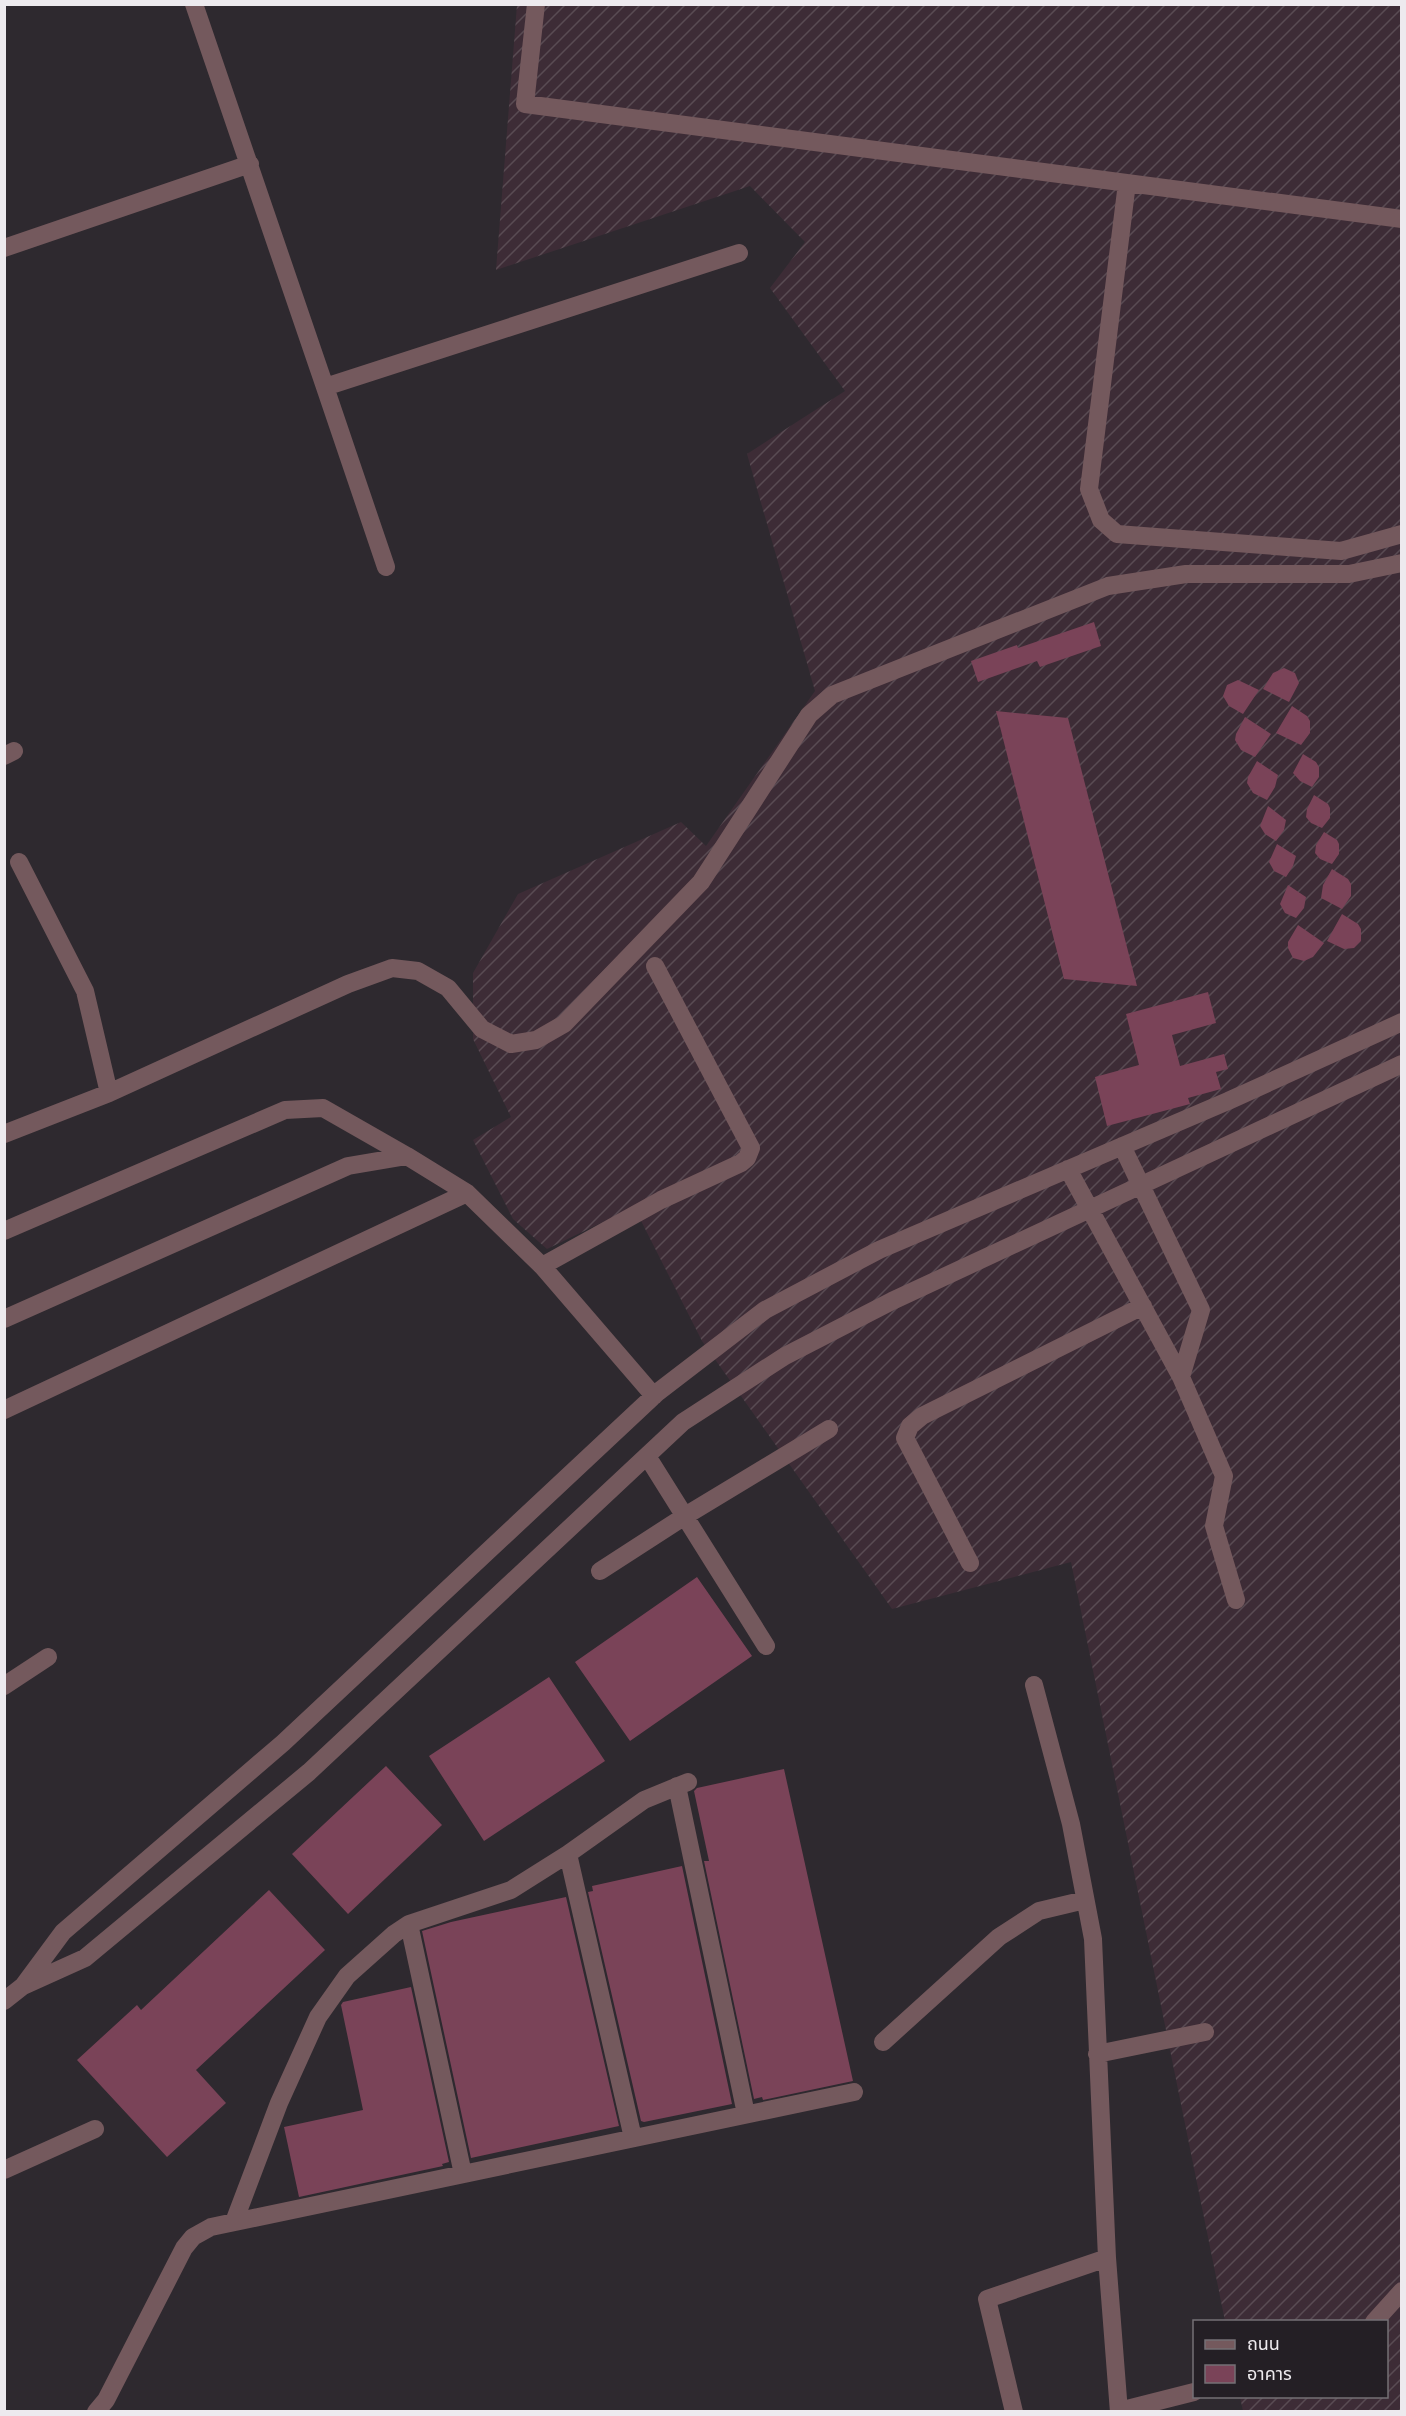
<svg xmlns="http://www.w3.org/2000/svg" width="1406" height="2416" font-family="'Golos Text','Noto Sans Thai',sans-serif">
<defs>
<pattern id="industrial-furrows" width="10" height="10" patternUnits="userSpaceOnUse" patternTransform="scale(1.5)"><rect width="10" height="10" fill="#3d2c36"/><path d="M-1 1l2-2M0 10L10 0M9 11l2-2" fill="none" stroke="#594b53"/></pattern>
</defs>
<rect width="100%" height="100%" fill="#2e292f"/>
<!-- industrial -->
<path fill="url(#industrial-furrows)" d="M517 5H1401V2411H1243L1240 2397 1386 2396V2322L1225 2321 1071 1562 892 1609 702 1341 634 1207 547 1249 513 1219 473 1140 511 1117 473 1039V973L518 894 681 822 706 846 815 691 747 454 845 391 770 288 805 242 750 186 496 270Z"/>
<!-- building -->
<path fill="#7a4358" d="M1094 622 1101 646 1040 667 1037 661 978 682 971 661 1017 645 1018 648Z
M1284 668 1295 673 1299 683 1289 702 1263 689 1273 673Z
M1238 680 1259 690 1243 714 1229 706 1223 696 1227 685Z
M1292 706 1307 716 1310 721V733L1301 745 1276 733Z
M996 711 1068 718 1137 986 1064 979Z
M1245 717 1271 734 1255 757 1241 750 1235 740 1236 734Z
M1303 754 1316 762 1319 767V777L1312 787 1300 781 1293 773Z
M1257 761 1278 775 1275 787 1267 800 1253 793 1247 783 1248 777Z
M1314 795 1328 804 1330 808V818L1322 828 1311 823 1306 817 1307 809Z
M1268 806 1286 820 1284 830 1276 841 1265 834 1260 826Z
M1324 832 1337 840 1339 844V854L1332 864 1320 859 1315 853 1316 845Z
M1277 844 1296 856 1293 866 1286 877 1274 871 1269 862Z
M1332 869 1348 879 1351 884V896L1342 909 1321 898 1323 885Z
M1288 885 1306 897 1304 908 1296 918 1285 913 1280 904Z
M1342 914 1358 924 1361 929V941L1354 948 1344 949 1327 941Z
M1298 925 1324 943 1313 957 1304 961 1293 958 1288 948V942Z
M1208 992 1216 1023 1172 1035 1180 1066 1224 1054 1228 1069 1216 1072 1221 1089 1188 1098 1190 1104 1107 1126 1095 1077 1139 1065 1126 1014Z
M697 1577 752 1656 630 1741 575 1662Z
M549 1677 605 1761 484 1841 429 1756Z
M386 1766 442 1825 348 1914 292 1854Z
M784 1769 853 2081 763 2100 762 2097 754 2099 704 1861H709L694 1791 697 1788Z
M682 1866 732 2104 644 2122 641 2121 588 1892 593 1891 592 1886Z
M269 1890 325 1950 196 2070 226 2103 167 2157 77 2060 137 2005 141 2010Z
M566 1897 619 2126 471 2158 422 1931 451 1922Z
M411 1987 449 2162 442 2164 443 2166 299 2197 284 2127 363 2110 341 2005 343 2002Z"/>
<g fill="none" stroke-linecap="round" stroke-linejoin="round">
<!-- minor -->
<path stroke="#74595d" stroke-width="18" d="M194 4 325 387
M536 4 525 104 1402 219
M1127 183 1089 489 1101 520 1117 534 1341 551 1402 534
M4 248 250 164
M386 567 325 387 739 253
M4 756 14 751
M19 862 85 991 109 1093
M4 1134 109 1093 348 984 392 968 418 971 448 988 482 1029 511 1044 536 1040 564 1024 701 882 809 715 832 695 1108 586 1186 574H1349L1402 563
M1122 1146 1201 1310 1181 1377
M1068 1169 1181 1377 1224 1476 1214 1526 1236 1600
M4 1231 285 1110 323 1108 407 1156
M542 1266 661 1200 741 1163 747 1158 751 1148 655 966
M4 1319 348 1166 407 1156 467 1193 542 1266 654 1396
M4 1410 467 1193
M647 1456 766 1646
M970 1563 905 1438 910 1426 922 1416 1143 1306
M600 1571 685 1516 829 1429
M1034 1685 1071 1824 1093 1939 1107 2258 1119 2412
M4 1686 48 1657
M677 1786 746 2114
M568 1854 633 2138
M409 1924 463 2174
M23 1986 63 1932 283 1743 658 1392 765 1310 879 1250 1228 1101 1402 1022
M4 2001 23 1986 85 1958 309 1772 683 1422 785 1356 892 1301 1402 1064
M883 2042 999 1937 1039 1911 1085 1900
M1097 2054 1205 2032
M4 2170 95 2129
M234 2222 279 2103 318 2017 347 1976 394 1934 409 1924 511 1890 568 1854 644 1800 688 1782
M1374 2322 1402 2291
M1119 2411 1194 2392
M96 2412 106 2400 184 2248 193 2237 211 2227 854 2092
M1014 2412 987 2299 1107 2258"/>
</g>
<!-- border -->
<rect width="1406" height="2416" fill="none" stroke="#edeaee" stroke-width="12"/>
<!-- legend -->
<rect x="1193" y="2320" width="195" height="78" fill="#241f25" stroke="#747075" stroke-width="1.5"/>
<rect x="1205" y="2340" width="30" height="9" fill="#74595d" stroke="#747075" stroke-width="1.5"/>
<text x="1247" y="2350" font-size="18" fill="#edeaee">ถนน</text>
<rect x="1205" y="2365" width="30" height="18" fill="#7a4358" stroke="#747075" stroke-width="1.5"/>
<text x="1247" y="2380" font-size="18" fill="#edeaee">อาคาร</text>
</svg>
